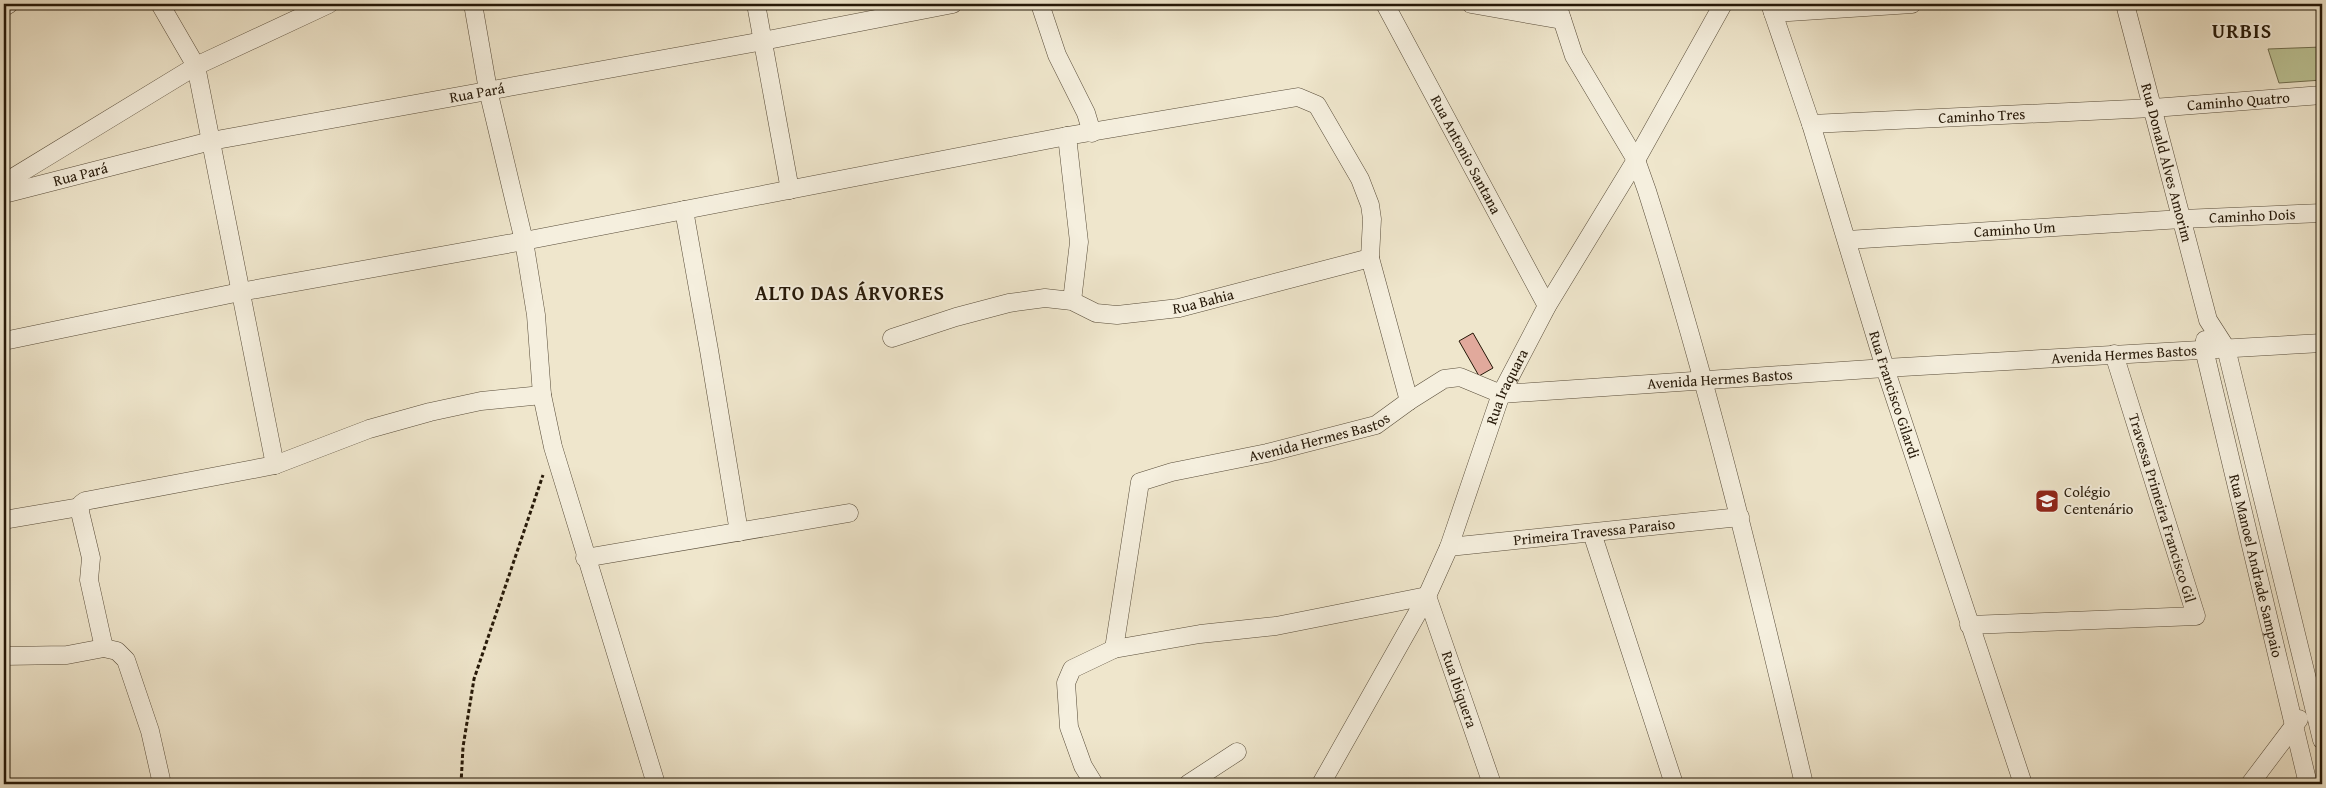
<svg xmlns="http://www.w3.org/2000/svg" width="2326" height="788" font-family="'Gentium Book Plus',serif">
<rect width="100%" height="100%" fill="#efe6cc"/>
<filter id="stains"><feTurbulence type="fractalNoise" baseFrequency=".004" numOctaves="4"/><feColorMatrix values="0 0 0 0 .2 0 0 0 0 .09 0 0 0 0 .02 0 0 0 .5 -.17"/></filter>
<radialGradient id="worn" r=".72"><stop offset=".6" stop-color="#630" stop-opacity="0"/><stop offset="1" stop-color="#630" stop-opacity=".3"/></radialGradient>
<!-- green -->
<path fill="#bcc496" stroke="#706e4f" d="M2322 47V80L2279 83 2268 49Z"/>
<!-- building -->
<path fill="#e1a99c" stroke="#251808" d="M1473 333 1493 368 1479 376 1459 341Z"/>
<g fill="none" stroke-linecap="round" stroke-linejoin="round">
<!-- minor casing -->
<g stroke="#584c39" stroke-width="19">
<g id="minor">
<path d="M160 4 196 66 275 465"/>
<path d="M473 4 488 90 524 241 536 315 542 395 553 447 656 784"/>
<path d="M756 4 790 190"/>
<path d="M1040 4 1057 55 1086 113 1092 133"/>
<path id="s1" d="M1385 4 1547 306"/>
<path d="M1471 4 1562 20"/>
<path d="M1557 4 1574 56 1636 160 1647 191C1709 386 1757 585 1804 784"/>
<path id="s2" d="M1770 4 1811 124 1885 368 2023 784"/>
<path id="s3" d="M2125 4 2208 320 2226 348 2322 740"/>
<path d="M4 7 9 4"/>
<path d="M1773 13 1912 4"/>
<path id="s4" d="M1811 124 2153 108 2322 95"/>
<path d="M1067 136 1079 242 1072 301"/>
<path d="M4 183 196 66 329 4"/>
<path id="s5" d="M4 194 211 141 763 41 953 4"/>
<path d="M684 210 709 350 739 532"/>
<path id="s6" d="M1847 240 2182 219 2322 213"/>
<path id="s7" d="M892 338 956 317 1009 303 1045 298 1072 301 1096 313 1117 315 1179 308 1370 258 1409 401"/>
<path id="s8" d="M2205 340 2204 349 2308 784"/>
<path d="M4 341 240 292 524 241 1067 136 1298 97 1317 105 1360 179 1370 205 1372 219 1370 258"/>
<path d="M4 520 80 507"/>
<path d="M1592 533 1674 784"/>
<path id="s9" d="M1449 547 1740 517"/>
<path d="M585 558 849 513"/>
<path d="M1969 625 2196 616 2114 354"/>
<path d="M104 648 89 580 91 558 80 512 81 504 85 501 275 465 369 429 430 412 481 401 542 395"/>
<path id="s10" d="M1114 649 1140 482 1172 472 1267 453 1376 425 1409 401 1444 379 1460 377 1501 394 1885 368 2322 343"/>
<path d="M4 656 67 655 104 648 117 651 126 660 150 731 162 784"/>
<path id="s11" d="M1094 784 1083 766 1069 727 1066 683 1072 669 1114 649 1200 634 1276 626 1427 596 1492 784"/>
<path d="M1188 784 1237 752"/>
<path id="s12" d="M1321 784 1427 596 1449 547 1501 394 1547 306 1636 160 1723 4"/>
<path d="M2250 784 2299 719"/>
</g>
</g>
<!-- path -->
<path stroke="#251808" stroke-width="3" stroke-dasharray="4 2.5" stroke-linecap="butt" d="M461 784 463 747 474 679 543 475"/>
<!-- minor -->
<use href="#minor" stroke="#f5efde" stroke-width="18"/>
</g>
<!-- icons -->
<defs>
<g id="school-square" transform="scale(1.25)"><rect x="-9" y="-9" width="18" height="18" rx="4" fill="#8f2418" stroke="#f5efde"/><path d="M0-5L7-2L0 1L-7-2ZM-4 1L0 2.5L4 1V4Q0 6-4 4Z" fill="#fff"/></g>
</defs>
<g fill-rule="evenodd">
<use href="#school-square" x="2047" y="501"/>
</g>
<g text-anchor="middle" stroke-width="4" stroke-linejoin="round" paint-order="stroke">
<!-- street labels -->
<g font-size="15" fill="#251808" stroke="#f5efde">
<text dy="5" stroke="none"><textPath href="#s5" startOffset="484">Rua Pará</textPath></text>
<text dy="5" stroke="none"><textPath href="#s4" startOffset="428">Caminho Quatro</textPath></text>
<text dy="5" stroke="none"><textPath href="#s4" startOffset="171">Caminho Tres</textPath></text>
<text dy="5" stroke="none"><textPath href="#s1" startOffset="171">Rua Antonio Santana</textPath></text>
<text dy="5" stroke="none"><textPath href="#s3" startOffset="164">Rua Donald Alves Amorim</textPath></text>
<text dy="5" stroke="none"><textPath href="#s5" startOffset="79">Rua Pará</textPath></text>
<text dy="5" stroke="none"><textPath href="#s6" startOffset="406">Caminho Dois</textPath></text>
<text dy="5" stroke="none"><textPath href="#s6" startOffset="168">Caminho Um</textPath></text>
<text dy="5" stroke="none"><textPath href="#s7" startOffset="321">Rua Bahia</textPath></text>
<text dy="5" stroke="none"><textPath href="#s10" startOffset="1179">Avenida Hermes Bastos</textPath></text>
<text dy="5" stroke="none"><textPath href="#s10" startOffset="774">Avenida Hermes Bastos</textPath></text>
<text dy="5" stroke="none"><textPath href="#s12" startOffset="440">Rua Iraquara</textPath></text>
<text dy="5" stroke="none"><textPath href="#s2" startOffset="410">Rua Francisco Gilardi</textPath></text>
<text dy="5" stroke="none"><textPath href="#s10" startOffset="354">Avenida Hermes Bastos</textPath></text>
<text transform="translate(2162 508) rotate(73)" y="5">Travessa Primeira Francisco Gil</text>
<text dy="5" stroke="none"><textPath href="#s9" startOffset="146">Primeira Travessa Paraiso</textPath></text>
<text dy="5" stroke="none"><textPath href="#s8" startOffset="232">Rua Manoel Andrade Sampaio</textPath></text>
<text dy="5" stroke="none"><textPath href="#s11" startOffset="585">Rua Ibiquera</textPath></text>
</g>
<!-- poi labels -->
<g font-size="15" fill="#251808" stroke="#f5efde" text-anchor="start">
<text x="2064" y="497">Colégio<tspan x="2064" dy="17">Centenário</tspan></text>
</g>
<!-- district labels -->
<g font-size="20" font-weight="bold" letter-spacing="1" fill="#251808" stroke="#f5efde">
<text x="2242" y="38">URBIS</text>
<text x="850" y="300">ALTO DAS ÁRVORES</text>
</g>
</g>
<!-- margin -->
<rect width="2326" height="788" fill="none" stroke="#efe6cc" stroke-width="20"/>
<rect x="5" y="5" width="2316" height="778" fill="none" stroke="#251808" stroke-width="2.5"/>
<rect x="10" y="10" width="2306" height="768" fill="none" stroke="#251808"/>
<rect width="100%" height="100%" filter="url(#stains)"/>
<rect width="100%" height="100%" fill="url(#worn)"/>
</svg>
